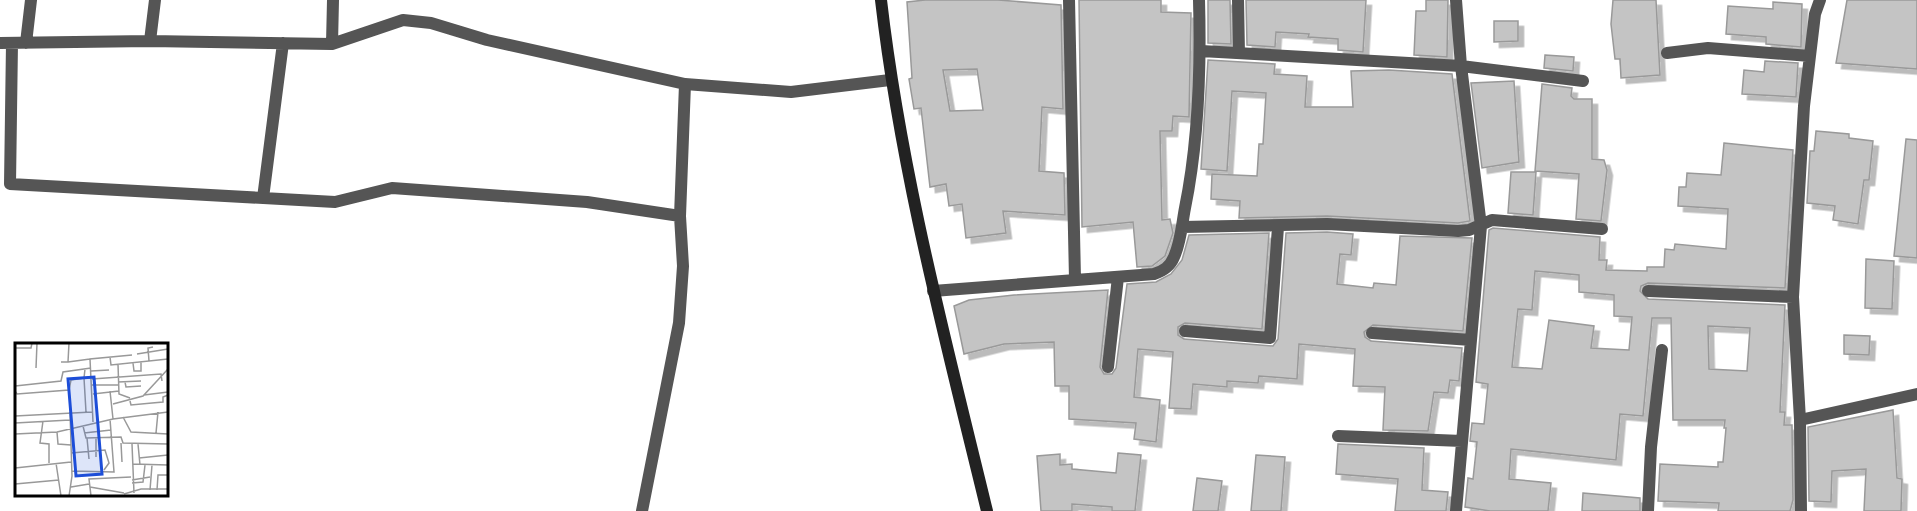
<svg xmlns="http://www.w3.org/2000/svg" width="1917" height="511" font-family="'Sofia Sans Condensed',sans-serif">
<defs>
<filter id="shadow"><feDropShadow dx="5.5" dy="5.5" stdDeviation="0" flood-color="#0004"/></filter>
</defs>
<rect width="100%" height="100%" fill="#fff"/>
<!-- building -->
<path fill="#c4c4c4" stroke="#999" stroke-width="1.5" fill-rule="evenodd" filter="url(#shadow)" d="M925 0H998L1061 5 1063 109 1042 107 1039 171 1064 173 1065 215 1003 211 1006 233 966 238 962 204 949 206 946 184 930 187 921 108 914 109 909 79 912 78 907 2ZM977 69 983 110 950 111 943 70Z
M1079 0H1161V12L1191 13 1189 117 1173 116 1172 131H1160L1162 220 1170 219 1173 233 1165 256 1152 266 1137 267 1133 222 1082 227Z
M1208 0H1230L1231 44 1208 43Z
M1246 0H1366L1363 52 1338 50V39L1308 37 1309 34 1276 32 1275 47 1247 45Z
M1426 0H1448L1447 57 1414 55 1416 11H1426Z
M1613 0H1656L1660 75 1621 78 1620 59H1615L1611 24Z
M1847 0H1917V69L1836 63Z
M1773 2 1802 4 1801 47 1766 44V37L1726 34 1728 6 1773 9Z
M1494 21H1518V41L1494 42Z
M1545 55 1574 57 1573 71 1544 68Z
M1208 60 1275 64 1274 74 1307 76 1305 107H1353L1351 71 1389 70 1452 74 1470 221 1458 223 1327 216 1239 218 1240 201 1211 199 1212 174 1257 176 1259 144H1263L1266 93 1232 91 1227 171 1201 169Z
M1765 61 1798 63 1796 97 1742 94 1744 70 1764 72Z
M1514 81 1519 162 1482 168 1471 83Z
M1542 84 1572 88 1571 96 1574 99H1592V159L1604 160 1607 170 1601 221 1576 219 1579 174 1535 171Z
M1816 131 1849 134V138L1873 141 1869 180H1864L1858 224 1833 220 1835 206 1807 203 1810 151H1814Z
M1906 139 1917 140V258L1894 256Z
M1724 143 1793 150 1785 288 1648 283 1641 286 1640 291 1648 299 1785 305 1780 412H1785L1784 425H1792L1793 500 1790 511H1718L1719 503 1658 501 1660 464 1718 467V462H1723L1726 428H1724L1725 420H1673L1671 318H1652L1643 416 1620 414 1616 460 1511 449 1509 479 1551 483 1548 511H1490L1465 507 1468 478 1473 479 1477 442 1470 441 1472 423 1484 424 1488 384 1476 382 1489 230 1493 228 1600 237 1599 260H1607L1606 270 1647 271V267H1664L1665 249 1674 250 1675 244 1726 249 1728 209 1678 206 1679 187H1686L1687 173 1721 175ZM1535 271 1579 275V292L1614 295V316L1632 317 1629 350 1591 348 1594 326 1549 320 1542 369 1512 367 1518 309 1532 310ZM1708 326 1750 328 1747 371 1709 369Z
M1511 172H1536L1533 215 1508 213Z
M1327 232 1353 234 1351 255 1340 254 1337 284 1373 288 1374 283 1396 285 1400 236 1472 238 1463 331 1373 325 1364 332 1365 337 1371 341 1462 348 1459 381 1450 380 1448 393 1434 392 1428 431 1383 430 1385 387 1353 386 1355 349 1299 344 1297 379 1259 376 1258 383 1227 381V387L1193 384 1191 409 1169 408 1173 352 1138 349 1134 397 1160 400 1156 442 1134 439 1136 423 1069 419V386H1055L1054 342 1004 344 964 354 954 306 969 300 1014 295 1108 290 1100 367 1104 374H1112L1116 368 1127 284 1156 282 1171 274 1182 260 1189 235 1269 233 1262 329 1185 323 1178 327V335L1184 339 1273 346 1278 339 1286 233Z
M1866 259 1894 261 1892 309 1865 308Z
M1844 335 1870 336 1869 355 1844 354Z
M1893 410 1897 478 1902 479 1901 511H1864L1866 469 1832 471 1831 502 1809 501 1808 427Z
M1338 444 1424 448 1422 490 1448 492 1446 511H1395L1398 479 1336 474Z
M1118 453 1141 455 1135 511H1112V507L1072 504V511H1041L1037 456 1060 454V465L1072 464V469L1116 473Z
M1256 455 1285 457 1281 511H1251Z
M1197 478 1222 481 1218 511H1193Z
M1583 493 1640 498V511H1582Z"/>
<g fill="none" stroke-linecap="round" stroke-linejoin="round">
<!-- street -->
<path stroke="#555" stroke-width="12" d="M1069 0 1075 279
M1238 0 1239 53
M1456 0 1461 66 1481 226 1456 511
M150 41 155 0
M0 43 150 41 332 44 403 20 431 23 487 40 685 84 791 92 890 80
M12 43 10 184 335 202 392 188 587 202 680 216
M26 43 31 0
M332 44 333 0
M1201 51 1461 66 1583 81
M1667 53 1708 48 1810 56
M263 198 283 43
M1182 227 1327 224 1458 231 1469 230 1492 220 1602 229
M933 291 1154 274C1163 271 1170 267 1174 257 1181 242 1182 223 1185 208 1199 139 1201 70 1199 0
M1648 291 1793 297
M1185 331 1270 338 1278 227
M1372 333 1471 340
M1108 367 1118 277
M1800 420 1917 394
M1338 436 1462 441
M642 511 679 323 683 266 680 216 685 84
M1648 511 1651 447 1662 350
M1801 511 1800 420 1793 297 1804 106 1815 14 1820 0"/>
<!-- secondary -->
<path stroke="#222" stroke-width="12" d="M881 0C901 173 946 342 987 511"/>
</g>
<!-- overview -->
<g transform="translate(15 343)">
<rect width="153" height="153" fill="#fff"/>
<path fill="none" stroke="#999" stroke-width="1.5" d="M68 0H118M0 5H16L17 0M122 11 153 6M95 14 96 22 153 16M134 18 133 5 138 4M46 19H53L54 0M53 19 75 16M118 20 119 28H126V19M103 21 104 51 115 55M21 25 22 0M76 28 94 27M77 36 146 31 147 38M103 39 126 38M110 39 111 44 126 43M77 42H103M0 43 46 38 48 29 76 25M0 48 2 51 54 47 56 37 69 35 70 26M95 48 98 76M78 51 104 48M129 52 153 49M115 58 116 62 137 60 148 59V54L153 52M98 61 128 53 153 26M71 69 69 35H76M0 73 77 69M108 74 116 89 153 91M28 78 25 100 34 101V120M78 79 75 16 117 12M0 80 55 77M68 83 71 95 106 94 108 100 153 101M42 89 43 101 56 102M69 90 96 87M141 90 143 69M0 91 42 89 98 76 153 69M72 95 74 116M81 95V114M106 100 107 119M117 101 119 150M123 101 125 122M56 110 90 107 94 120 89 127M124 115 153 112M41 120 46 153M118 121 153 122M0 125 56 119M57 128 99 129 95 76M117 137 135 134M117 140 128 139 130 122M0 141 44 137M56 144 74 141M75 144 109 150M135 147 137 122M142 147 143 132H153M109 151 126 146H153M54 153 57 133 55 69M76 153 74 136 116 134"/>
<path fill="#1d4ed8" fill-opacity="0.15" stroke="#1d4ed8" stroke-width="3" d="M79 34 87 131 61 133 53 36Z"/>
<rect width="153" height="153" fill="none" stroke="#000" stroke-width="3"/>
</g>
</svg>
